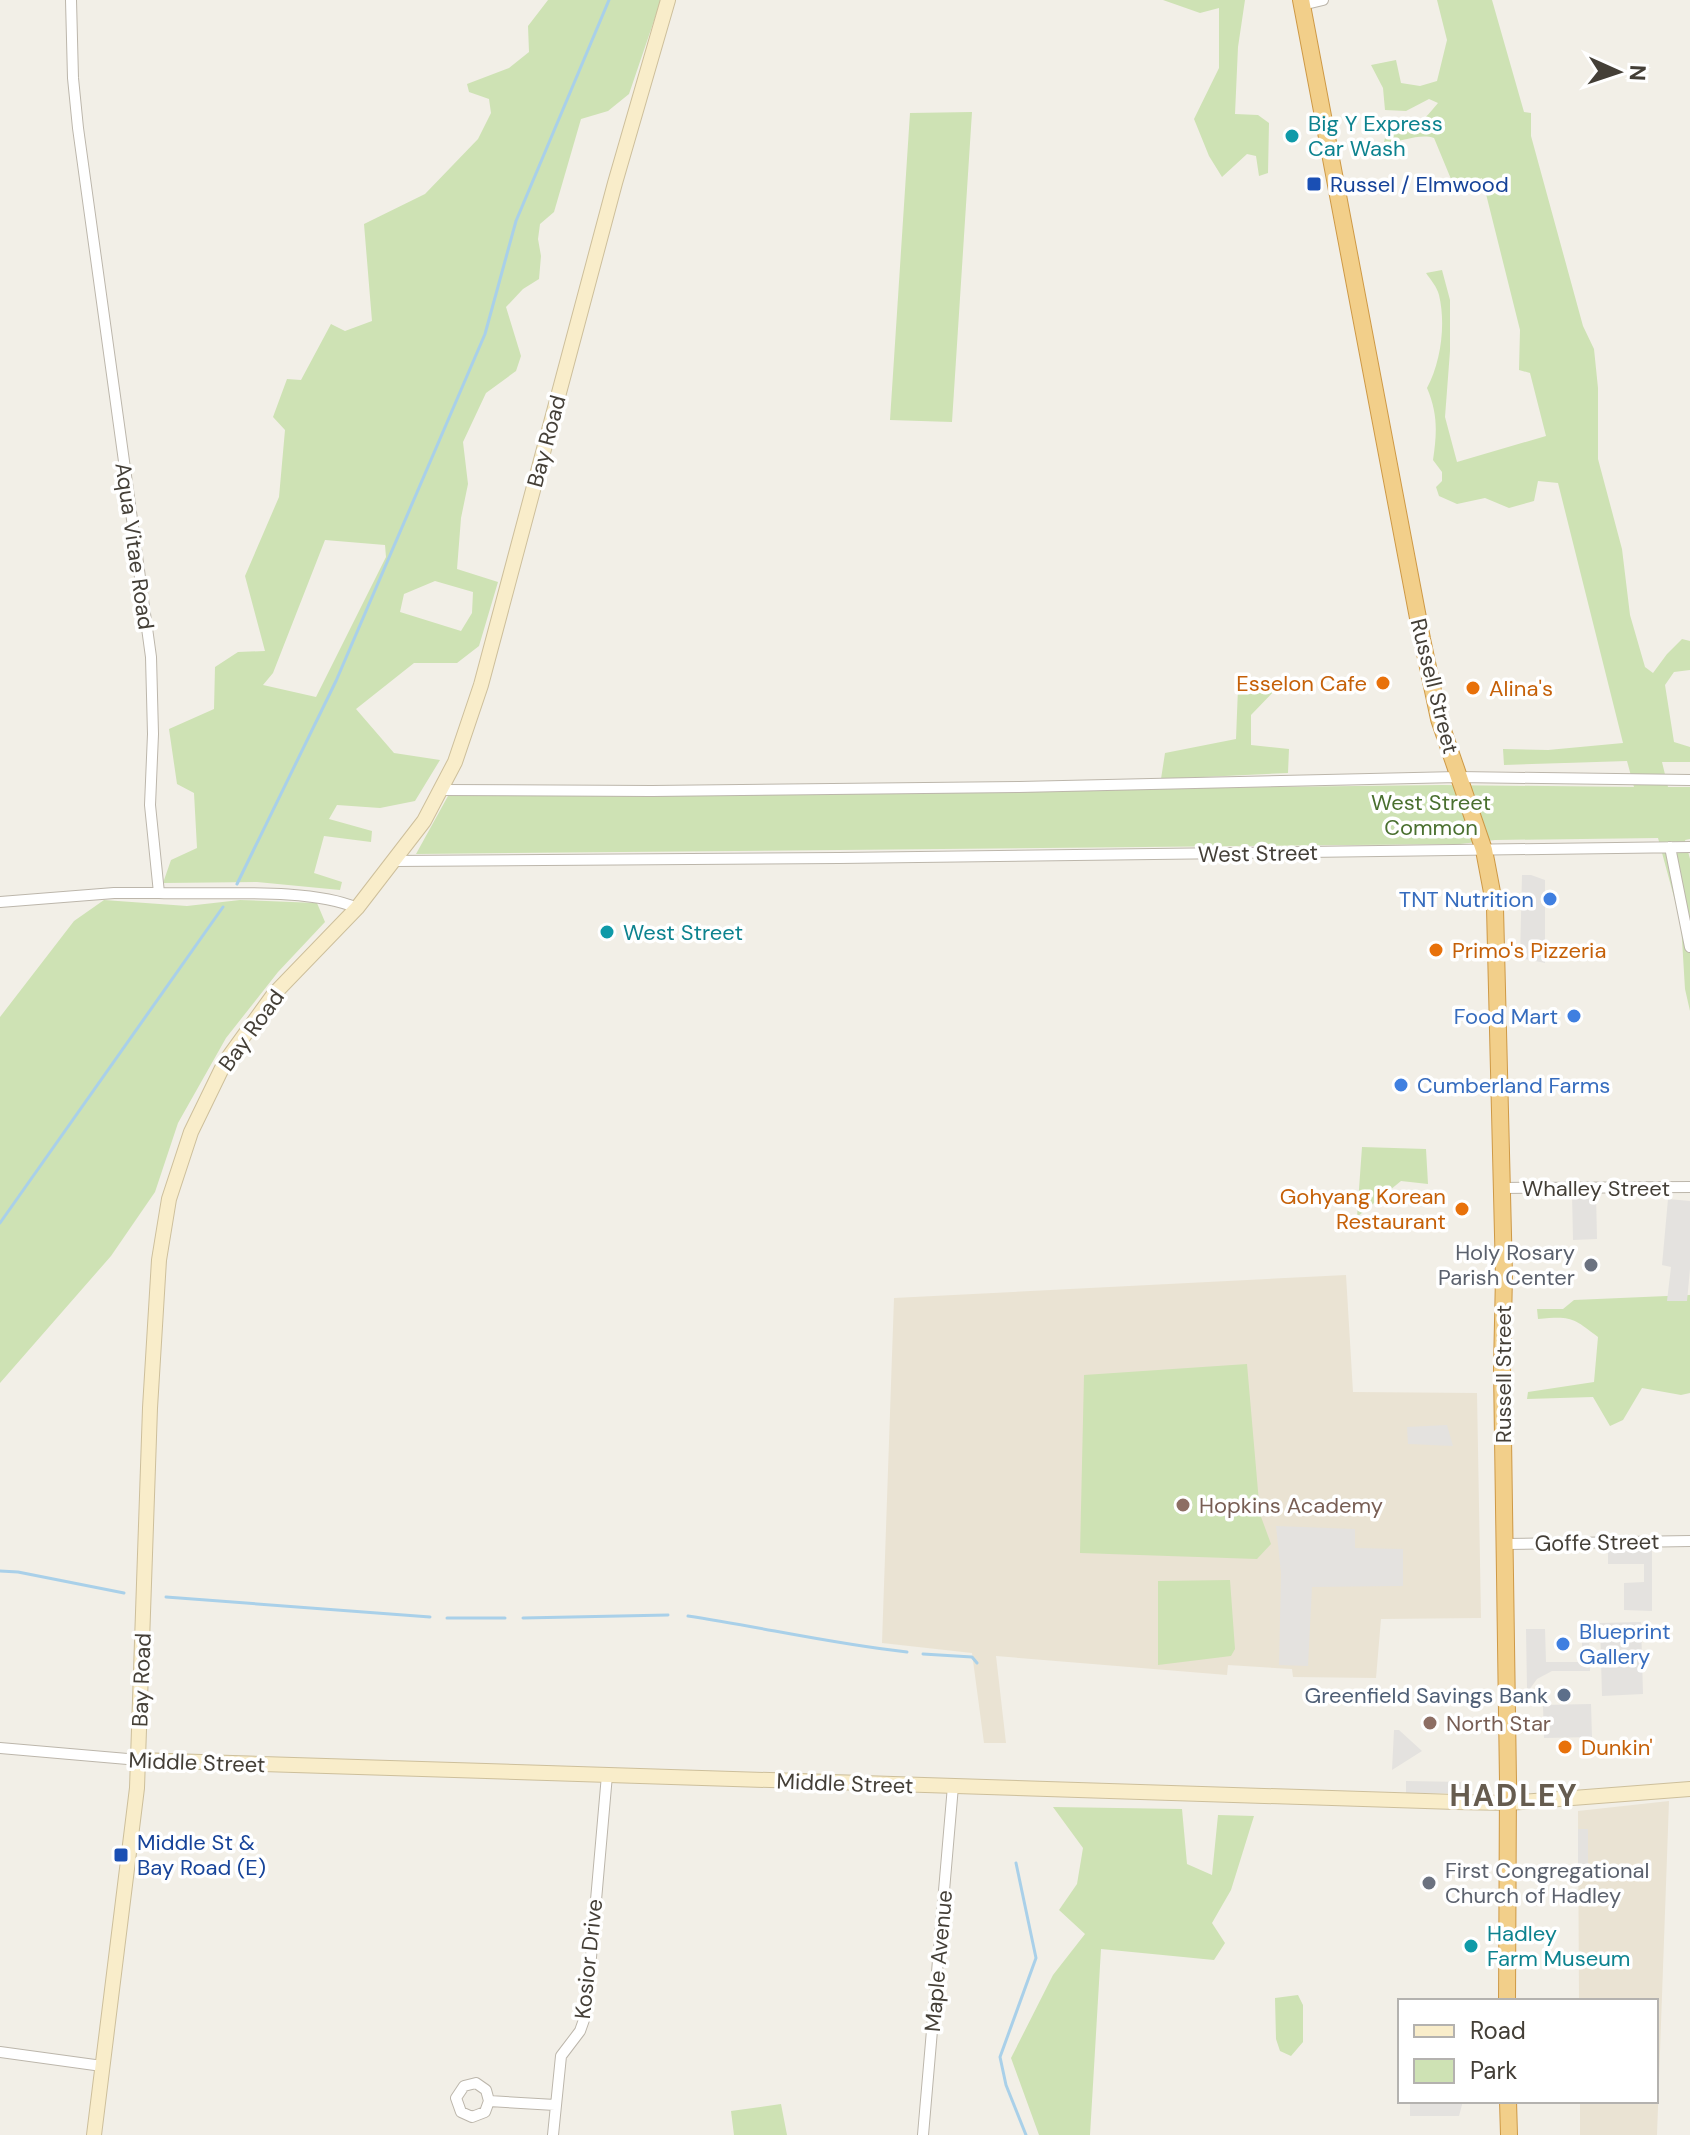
<svg xmlns="http://www.w3.org/2000/svg" width="1690" height="2135" font-family="'DM Sans',sans-serif">
<rect width="100%" height="100%" fill="#f2efe7"/>
<!-- education -->
<path fill="#eae3d3" d="M1346 1275 1353 1392 1477 1393 1481 1618 1381 1619 1376 1678 1293 1677 1292 1669 1228 1665 1227 1675 996 1656 1006 1743H984L972 1653 882 1643 894 1298Z
M1669 1801 1657 2135H1580V2101H1656V2001H1579L1578 1811Z"/>
<!-- green -->
<path fill="#cee2b4" fill-rule="evenodd" d="M548 0H661L629 94 608 111 581 119 554 212 540 224 538 239 541 256 539 279 523 289 506 307 521 356 516 371 486 393 463 442 468 484 461 518 457 569 498 582 479 646 457 663H414L356 709 394 753 440 760 415 801 380 808 337 805 329 819 372 831 371 842 324 836 314 873 342 882 340 890 257 882 163 883 171 860 197 848 194 793 177 784 169 729 214 709 215 667 238 652 265 651 245 576 279 497 285 430 273 417 287 379 301 380 331 324 345 331 372 321 364 224 425 194 478 139 491 113 489 99 469 92 467 84 509 68 529 52 528 26ZM325 540 385 545 386 557 316 697 263 685 273 673ZM435 581 473 592 472 613 461 631 400 612 404 594Z
M1163 0H1245L1238 47 1235 114 1258 115 1269 123 1268 173 1259 176 1256 156 1247 154 1222 177 1209 156 1194 119 1219 68V8L1200 13Z
M1437 0H1492L1524 112 1531 113V136L1583 326 1594 349 1598 388V459L1622 549 1630 615 1645 667 1653 673 1667 654 1682 639 1690 641V670L1674 672 1665 685 1674 742 1690 747V762H1662L1668 787H1690V839L1685 840 1690 859V1011L1685 989 1681 923 1658 838 1495 840 1460 844 416 854 448 796 1442 785 1634 787 1627 761 1504 765 1503 749 1548 750 1623 743 1558 483 1538 481 1534 501 1509 508 1485 498 1457 504 1439 496 1436 487 1442 481V472L1433 460C1437 433 1438 414 1427 388 1441 362 1446 324 1439 295 1437 287 1431 280 1426 273L1442 270 1450 300V351L1445 417 1457 462 1546 436 1530 373 1519 370 1520 330 1482 178 1471 181 1451 179 1434 138C1418 133 1402 143 1384 142L1388 126C1416 128 1420 125 1438 103L1429 99 1406 111 1385 110 1383 88 1371 65 1396 60 1401 83 1420 86 1437 81 1447 40Z
M972 112 952 422 890 420 910 113Z
M1238 688 1276 689 1251 715V745L1289 749 1288 773 1161 779 1165 753 1236 739Z
M104 900 187 906 240 900 317 903 325 922 278 972 226 1038 178 1123 155 1192 111 1256 0 1383V1017L74 921Z
M1362 1147 1426 1149 1428 1184 1401 1181 1357 1217Z
M1690 1295V1393L1681 1395 1642 1388 1623 1420 1610 1426 1593 1397 1527 1399 1528 1392 1594 1382 1598 1337C1572 1317 1571 1316 1538 1319L1537 1309H1563L1574 1300Z
M1247 1364 1260 1514 1271 1544 1257 1559 1080 1553 1084 1375Z
M1230 1580 1235 1649 1231 1656 1158 1665V1581Z
M1053 1807 1182 1809 1187 1864 1212 1875 1218 1815 1254 1816 1231 1890 1212 1923 1225 1943 1214 1960 1101 1949 1090 2135H1039L1011 2058 1053 1975 1085 1934 1059 1910 1077 1884 1083 1848Z
M1298 1995 1303 2005V2042L1291 2056 1280 2051 1276 2039 1275 1998Z
M781 2104 787 2135H734L731 2111Z"/>
<!-- parking -->
<path fill="#e4e2df" d="M1522 875H1531L1545 880V963L1520 958Z
M1572 1193H1596L1597 1239 1573 1240Z
M1668 1199 1690 1201V1269L1687 1301H1667L1671 1267 1662 1265Z
M1447 1425 1453 1446 1408 1444 1407 1427Z
M1276 1526 1355 1529V1548L1403 1549V1586L1312 1587 1308 1666 1279 1665 1281 1573Z
M1608 1549H1652V1611L1624 1610V1583L1644 1582V1564H1608Z
M1582 1622H1589L1590 1671H1552L1537 1679 1529 1690 1527 1688 1526 1629H1545L1546 1662H1582Z
M1641 1622 1643 1694 1602 1696 1600 1623Z
M1591 1704 1592 1737 1544 1738 1543 1705Z
M1394 1730H1399L1422 1751 1392 1770Z
M1406 1781 1464 1782V1793H1406Z
M1578 1829H1588V1881H1581L1578 1876Z
M1410 2101H1463L1459 2116H1410Z"/>
<g fill="none" stroke-linecap="round" stroke-linejoin="round">
<!-- stream -->
<path stroke="#a9d0e9" stroke-width="3" d="M237 884 336 681 485 334 516 221 609 0
M0 1223 223 907
M0 1571 18 1572 124 1593
M166 1597 430 1617
M688 1616C761 1627 833 1644 907 1652
M447 1618H505
M523 1618 668 1615
M923 1654 972 1657 977 1663
M1016 1863 1036 1958 1000 2057 1006 2085 1026 2135"/>
<!-- minor casing -->
<g stroke="#bcb6ab" stroke-width="12">
<path id="minor" d="M71 0 73 78 78 128 151 657 153 734 150 805 159 893C214 895 309 887 357 908
M1302 5 1323 0
M442 790 652 791 1019 787 1458 777 1690 780
M1670 847 1690 947
M394 861 839 858 1690 847
M0 902 114 893H159
M1502 1188 1690 1187
M1504 1544 1690 1541
M0 1748 139 1760
M0 2052 102 2066
M489 2101 485 2112 472 2117 461 2112 456 2098 464 2086 476 2083 486 2090 489 2101 555 2105
M553 2135 561 2056 580 2031 586 2014 607 1775
M923 2135 953 1786"/>
</g>
<!-- secondary casing -->
<g stroke="#cdbf9b" stroke-width="16">
<path id="secondary" d="M139 1760 1456 1802 1508 1803 1690 1789
M94 2135 137 1788 150 1408 159 1260 169 1199 191 1132 225 1062 274 994 357 908 424 821 455 762 481 685 615 183 668 0"/>
</g>
<!-- trunk casing -->
<g stroke="#ce9946" stroke-width="18">
<path id="trunk" d="M1301 0 1422 639 1439 719 1484 850 1495 908 1504 1275 1502 1369 1508 1782 1507 2001
M1508 2101 1509 2135"/>
</g>
<!-- minor -->
<use href="#minor" stroke="#fff" stroke-width="10"/>
<!-- secondary -->
<use href="#secondary" stroke="#f9edca" stroke-width="14"/>
<!-- trunk -->
<use href="#trunk" stroke="#f2cf8a" stroke-width="16"/>
</g>
<!-- markers -->
<g fill="#0f9aa8" stroke="#fff" stroke-width="3">
<circle cx="1292" cy="136" r="8"/>
<circle cx="607" cy="932" r="8"/>
<circle cx="1471" cy="1946" r="8"/>
</g>
<g fill="#1a4fb4" stroke="#fff" stroke-width="3">
<rect x="1306" y="176" width="16" height="16" rx="4"/>
<rect x="113" y="1847" width="16" height="16" rx="4"/>
</g>
<g fill="#e8710a" stroke="#fff" stroke-width="3">
<circle cx="1383" cy="683" r="8"/>
<circle cx="1473" cy="688" r="8"/>
<circle cx="1436" cy="950" r="8"/>
<circle cx="1462" cy="1209" r="8"/>
<circle cx="1565" cy="1747" r="8"/>
</g>
<g fill="#3f7fe0" stroke="#fff" stroke-width="3">
<circle cx="1550" cy="899" r="8"/>
<circle cx="1574" cy="1016" r="8"/>
<circle cx="1401" cy="1085" r="8"/>
<circle cx="1563" cy="1644" r="8"/>
</g>
<g fill="#6b7280" stroke="#fff" stroke-width="3">
<circle cx="1591" cy="1265" r="8"/>
<circle cx="1429" cy="1883" r="8"/>
</g>
<g fill="#8d6e63" stroke="#fff" stroke-width="3">
<circle cx="1183" cy="1505" r="8"/>
<circle cx="1430" cy="1723" r="8"/>
</g>
<circle fill="#5c6f8a" stroke="#fff" stroke-width="3" cx="1564" cy="1695" r="8"/>
<g text-anchor="middle" stroke-width="7" stroke-linejoin="round" paint-order="stroke">
<!-- culture labels -->
<g font-size="22" fill="#0d838f" stroke="#fff" text-anchor="start">
<text x="1308" y="131">Big Y Express<tspan x="1308" dy="25">Car Wash</tspan></text>
<text x="623" y="940">West Street</text>
<text x="1487" y="1941">Hadley<tspan x="1487" dy="25">Farm Museum</tspan></text>
</g>
<!-- transit labels -->
<g font-size="22" fill="#164399" stroke="#fff" text-anchor="start">
<text x="1330" y="192">Russel / Elmwood</text>
<text x="137" y="1850">Middle St &amp;<tspan x="137" dy="25">Bay Road (E)</tspan></text>
</g>
<!-- street labels -->
<g font-size="22" fill="#443f37" stroke="#fff">
<text transform="translate(546 441) rotate(-75)" y="8">Bay Road</text>
<text transform="translate(135 546) rotate(82)" y="8">Aqua Vitae Road</text>
<text transform="translate(1435 686) rotate(76)" y="8">Russell Street</text>
<text transform="translate(1258 853) rotate(-1)" y="8">West Street</text>
<text transform="translate(251 1030) rotate(-54)" y="8">Bay Road</text>
<text x="1596" y="1196">Whalley Street</text>
<text transform="translate(1503 1374) rotate(-90)" y="8">Russell Street</text>
<text transform="translate(1597 1542) rotate(-1)" y="8">Goffe Street</text>
<text transform="translate(141 1680) rotate(-88)" y="8">Bay Road</text>
<text transform="translate(197 1762) rotate(2)" y="8">Middle Street</text>
<text transform="translate(845 1783) rotate(2)" y="8">Middle Street</text>
<text transform="translate(588 1959) rotate(-84)" y="8">Kosior Drive</text>
<text transform="translate(938 1961) rotate(-85)" y="8">Maple Avenue</text>
</g>
<!-- food labels -->
<g font-size="22" fill="#c56008" stroke="#fff" text-anchor="start">
<text x="1367" y="691" text-anchor="end">Esselon Cafe</text>
<text x="1489" y="696">Alina's</text>
<text x="1452" y="958">Primo's Pizzeria</text>
<text x="1446" y="1204" text-anchor="end">Gohyang Korean<tspan x="1446" dy="25">Restaurant</tspan></text>
<text x="1581" y="1755">Dunkin'</text>
</g>
<!-- park labels -->
<g font-size="22" fill="#4a7030" stroke="#fff">
<text x="1431" y="810">West Street<tspan x="1431" dy="25">Common</tspan></text>
</g>
<!-- shop labels -->
<g font-size="22" fill="#366cbe" stroke="#fff" text-anchor="end">
<text x="1534" y="907">TNT Nutrition</text>
<text x="1558" y="1024">Food Mart</text>
<text x="1417" y="1093" text-anchor="start">Cumberland Farms</text>
<text x="1579" y="1639" text-anchor="start">Blueprint<tspan x="1579" dy="25">Gallery</tspan></text>
</g>
<!-- worship labels -->
<g font-size="22" fill="#5b616d" stroke="#fff" text-anchor="end">
<text x="1575" y="1260">Holy Rosary<tspan x="1575" dy="25">Parish Center</tspan></text>
<text x="1445" y="1878" text-anchor="start">First Congregational<tspan x="1445" dy="25">Church of Hadley</tspan></text>
</g>
<!-- education labels -->
<g font-size="22" fill="#785e54" stroke="#fff" text-anchor="start">
<text x="1199" y="1513">Hopkins Academy</text>
<text x="1446" y="1731">North Star</text>
</g>
<!-- service labels -->
<g font-size="22" fill="#4e5e75" stroke="#fff" text-anchor="end">
<text x="1548" y="1703">Greenfield Savings Bank</text>
</g>
<!-- district labels -->
<g font-size="30" font-weight="bold" letter-spacing="2" fill="#665c4f" stroke="#fff">
<text x="1514" y="1806">HADLEY</text>
</g>
</g>
<!-- legend -->
<rect x="1398" y="1999" width="260" height="104" fill="#ffffff" stroke="#b4b2af" stroke-width="2"/>
<rect x="1414" y="2025" width="40" height="12" fill="#f9edca" stroke="#b4b2af" stroke-width="2"/>
<text x="1470" y="2039" font-size="24" fill="#443f37">Road</text>
<rect x="1414" y="2059" width="40" height="24" fill="#cee2b4" stroke="#b4b2af" stroke-width="2"/>
<text x="1470" y="2079" font-size="24" fill="#443f37">Park</text>
<!-- north arrow -->
<g transform="translate(1618 72) rotate(93)" stroke="#ffffff" stroke-width="6" paint-order="stroke">
<path d="M0-6L14 30L0 20L-14 30Z" fill="#443f37"/>
<text y="-12" font-size="22" font-weight="bold" text-anchor="middle" fill="#443f37">N</text>
</g>
</svg>
